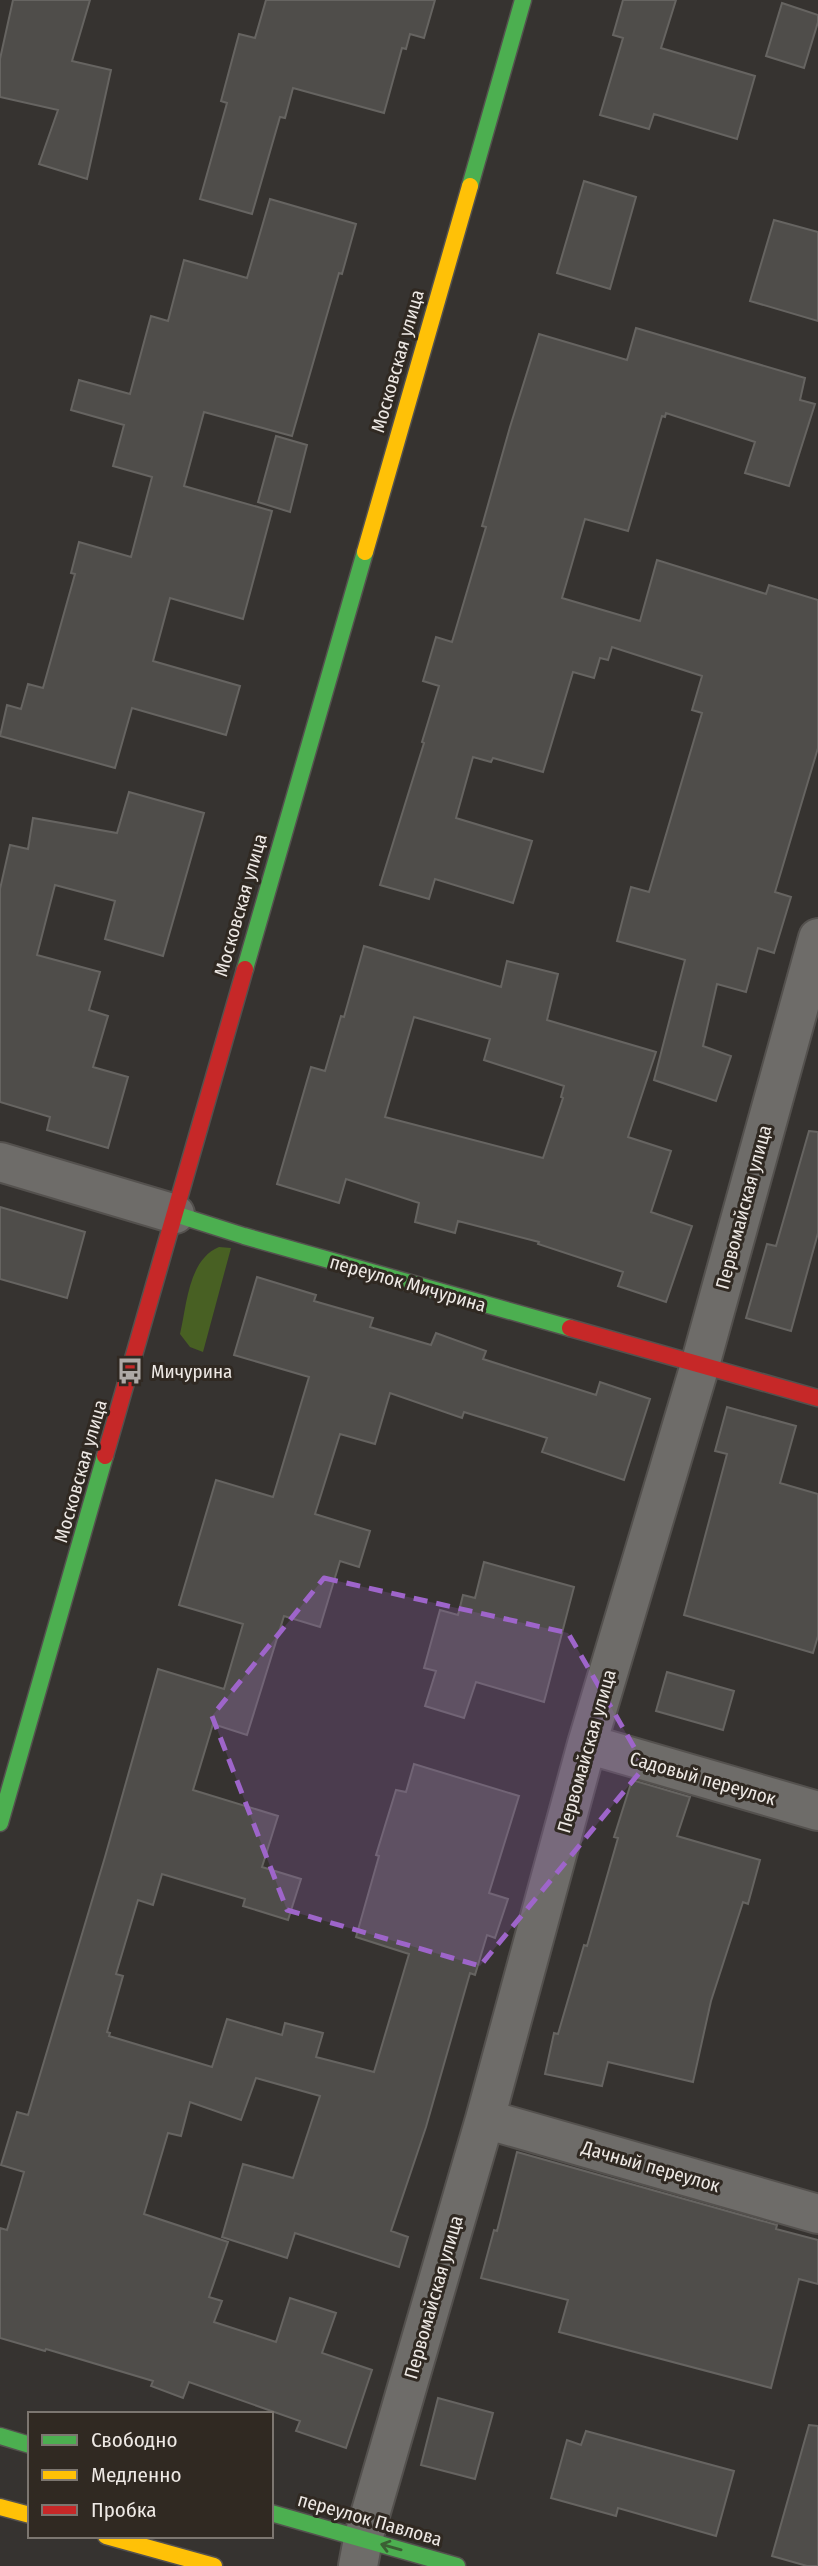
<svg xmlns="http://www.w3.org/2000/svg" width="818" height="2566" font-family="'Fira Sans Condensed',sans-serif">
<rect width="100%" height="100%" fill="#363330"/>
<!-- green -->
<path fill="#486023" d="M219 1247 231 1248 203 1352 190 1347 180 1334C187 1305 188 1260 219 1247Z"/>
<!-- building -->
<path fill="#4f4d4a" stroke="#666461" stroke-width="2" fill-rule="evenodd" d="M13 0H90L72 61 111 70 87 179 39 164 58 110 0 97V59Z
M266 0H435L424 38 410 34 406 49 402 48 384 113 293 88 285 118 280 117 252 214 200 199 227 103 221 101 239 34 255 38Z
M623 0H676L661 48 755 76 737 139 654 114 649 129 600 115 623 38 613 35Z
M782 3 818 15V22L804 68 766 56Z
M584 181 636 197 610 289 557 273Z
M270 199 356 224 342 274 339 273 292 436 204 412 184 486 272 511 243 619 170 598 153 661 240 686 226 735 132 708 115 768 0 736 7 705 21 709 28 684 43 688 75 574 71 573 79 542 131 557 152 477 113 466 124 425 71 410 79 380 130 394 151 316 168 321 184 260 247 278Z
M774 220 818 232V321L750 301Z
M636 328 805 378 800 400 815 404 789 486 745 473 755 442 666 413 665 417 662 416 628 531 585 519 562 598 640 621 657 560 766 594 769 585 818 600V748L775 892 791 897 774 953 758 948 746 992 717 984 703 1046 731 1056 716 1101 654 1080 685 960 617 941 631 887 649 892 702 713 692 710 702 676 612 647 608 660 600 658 594 678 573 672 543 772 493 758 491 762 473 757 456 818 532 841 513 903 435 879 429 899 380 885 424 743 422 742 439 686 423 681 436 637 452 642 486 527 482 526 510 427 539 334 627 360Z
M276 436 307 445 290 512 258 502Z
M129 792 204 813 163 956 105 939 115 901 55 885 37 955 100 972 89 1010 108 1016 93 1067 128 1077 108 1148 47 1130 50 1117 0 1102V889L10 845 28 849 33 818 117 833Z
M364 946 501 987 507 961 558 974 547 1020 656 1052 628 1137 671 1151 651 1212 692 1226 666 1302 618 1286 623 1272 538 1244 539 1242 458 1221 455 1233 415 1222 419 1203 346 1179 339 1203 277 1184 311 1067 325 1071 341 1016 344 1017ZM414 1017 490 1039 484 1060 564 1086 561 1097 563 1098 543 1158 385 1117Z
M809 1131 818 1132V1233L791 1331 746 1318 767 1244 776 1246Z
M0 1207 85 1232 67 1298 0 1279Z
M257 1277 316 1295 314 1301 373 1318 370 1327 431 1345 436 1333 486 1351 483 1359 596 1395 600 1382 650 1399 624 1480 542 1452 547 1438 464 1412 462 1418 390 1393 375 1444 340 1434 315 1514 370 1531 359 1567 340 1561 320 1627 284 1616 247 1735 213 1724 193 1790 278 1816 262 1867 301 1879 288 1920 243 1906 245 1899 162 1874 153 1905 138 1900 116 1974 123 1976 107 2032 110 2033 109 2036 212 2067 227 2019 282 2035 285 2023 323 2033 316 2057 374 2072 409 1954 356 1937 379 1856 376 1855 396 1790 406 1792 414 1764 519 1796 489 1893 508 1899 495 1938 487 1935 475 1975 470 1973 426 2127 391 2231 408 2237 399 2267 295 2233 287 2258 222 2237 243 2164 293 2178 320 2096 256 2078 241 2120 190 2102 181 2136 168 2133 144 2214 228 2242 209 2297 222 2301 214 2322 276 2342 290 2298 336 2313 322 2353 372 2370 346 2448 296 2431 300 2421 189 2382 183 2398 151 2386 153 2381 46 2349 45 2351 0 2338V2228L7 2230 24 2172 1 2165 17 2112 28 2115 105 1857 158 1669 224 1689 243 1624 179 1605 216 1480 273 1497 309 1377 234 1355Z
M727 1407 796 1426 780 1483 818 1494V1636L813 1653 684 1615 727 1454 715 1451Z
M484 1562 574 1587 544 1702 476 1682 464 1718 425 1706 436 1671 424 1668 440 1610 458 1615 463 1595 475 1598Z
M667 1672 734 1691 723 1730 656 1711Z
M632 1780 690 1797 677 1836 760 1860 748 1904 743 1902 711 2001 693 2082 608 2062 602 2086 545 2074 554 2033 558 2034 584 1945 587 1946 618 1838 614 1837Z
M517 2152 777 2225 776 2229 818 2240V2284L799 2279 771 2388 559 2332 568 2300 481 2278 494 2230 497 2231Z
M438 2398 493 2413 475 2479 421 2465Z
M809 2425 818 2426V2566H807L772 2556Z
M586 2431 734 2471 716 2536 618 2508 616 2516 551 2498 567 2440 581 2445Z"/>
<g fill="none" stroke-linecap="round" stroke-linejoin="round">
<!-- street casing -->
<g stroke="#54514e" stroke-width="42">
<path id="street" d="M0 1162 175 1214
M587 1744 818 1811
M485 2119 818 2214
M358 2566 363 2539 485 2119 587 1744 700 1365 818 938"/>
</g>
<!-- fast casing -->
<g stroke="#54514e" stroke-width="19">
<path id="fast" d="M470 186 523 0
M245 969 365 552
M175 1214 244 1236 570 1328
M0 1823 105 1456
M0 2436 30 2445
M271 2513 457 2566"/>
</g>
<!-- slow casing -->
<g stroke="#54514e" stroke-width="19">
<path id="slow" d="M365 552 470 186
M0 2507 30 2515
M106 2536 214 2566"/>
</g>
<!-- jam casing -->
<g stroke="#54514e" stroke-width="19">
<path id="jam" d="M570 1328 818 1398
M105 1456 245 969"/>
</g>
<!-- street -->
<use href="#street" stroke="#6e6c69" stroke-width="38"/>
<!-- fast -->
<use href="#fast" stroke="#4caf50" stroke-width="16"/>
<!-- slow -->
<use href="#slow" stroke="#ffc107" stroke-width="16"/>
<!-- jam -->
<use href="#jam" stroke="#c62828" stroke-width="16"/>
</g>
<!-- one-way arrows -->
<defs><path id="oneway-shaft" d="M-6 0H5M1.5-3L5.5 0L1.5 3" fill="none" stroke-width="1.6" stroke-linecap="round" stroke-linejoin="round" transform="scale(1.75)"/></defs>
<use stroke="#3b5f34" href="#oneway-shaft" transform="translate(391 2547) rotate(-164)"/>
<!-- marked area -->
<path fill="#9e65ca" fill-opacity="0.2" stroke="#9e65ca" stroke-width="5" stroke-dasharray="14 9" stroke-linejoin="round" d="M324 1578 568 1633 645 1766 480 1966 287 1910 212 1716Z"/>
<!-- icons -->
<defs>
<g id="bus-bare" transform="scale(2.1)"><path d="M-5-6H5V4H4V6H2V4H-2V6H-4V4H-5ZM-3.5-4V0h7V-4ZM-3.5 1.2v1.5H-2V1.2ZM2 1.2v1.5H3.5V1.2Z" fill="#aea9a6" stroke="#302922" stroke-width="2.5" paint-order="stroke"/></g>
</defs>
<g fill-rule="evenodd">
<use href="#bus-bare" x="130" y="1371"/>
</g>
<g text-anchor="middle" stroke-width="6" stroke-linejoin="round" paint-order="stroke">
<!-- street labels -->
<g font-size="19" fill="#eee9e5" stroke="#302922">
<text transform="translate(397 361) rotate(-74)" y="7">Московская улица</text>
<text transform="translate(240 905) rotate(-74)" y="7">Московская улица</text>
<text transform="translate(743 1207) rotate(-75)" y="7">Первомайская улица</text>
<text transform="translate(408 1283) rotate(16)" y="7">переулок Мичурина</text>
<text transform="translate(80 1471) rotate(-74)" y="7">Московская улица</text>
<text transform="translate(586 1751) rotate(-74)" y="7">Первомайская улица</text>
<text transform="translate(703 1778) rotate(16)" y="7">Садовый переулок</text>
<text transform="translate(651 2166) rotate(16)" y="7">Дачный переулок</text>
<text transform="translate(433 2297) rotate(-74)" y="7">Первомайская улица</text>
<text transform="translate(370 2519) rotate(16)" y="7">переулок Павлова</text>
</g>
<!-- poi labels -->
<g font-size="19" fill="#eee9e5" stroke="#302922" text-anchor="start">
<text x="151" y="1378">Мичурина</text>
</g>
</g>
<!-- legend -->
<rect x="28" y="2412" width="245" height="126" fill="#302922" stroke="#7c7670" stroke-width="2"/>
<rect x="42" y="2435" width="35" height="10" fill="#4caf50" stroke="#7c7670" stroke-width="2"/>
<text x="91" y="2447" font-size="21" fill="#eee9e5">Свободно</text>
<rect x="42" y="2470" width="35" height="10" fill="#ffc107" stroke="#7c7670" stroke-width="2"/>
<text x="91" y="2482" font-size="21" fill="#eee9e5">Медленно</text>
<rect x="42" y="2505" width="35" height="10" fill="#c62828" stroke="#7c7670" stroke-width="2"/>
<text x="91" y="2517" font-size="21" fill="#eee9e5">Пробка</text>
</svg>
